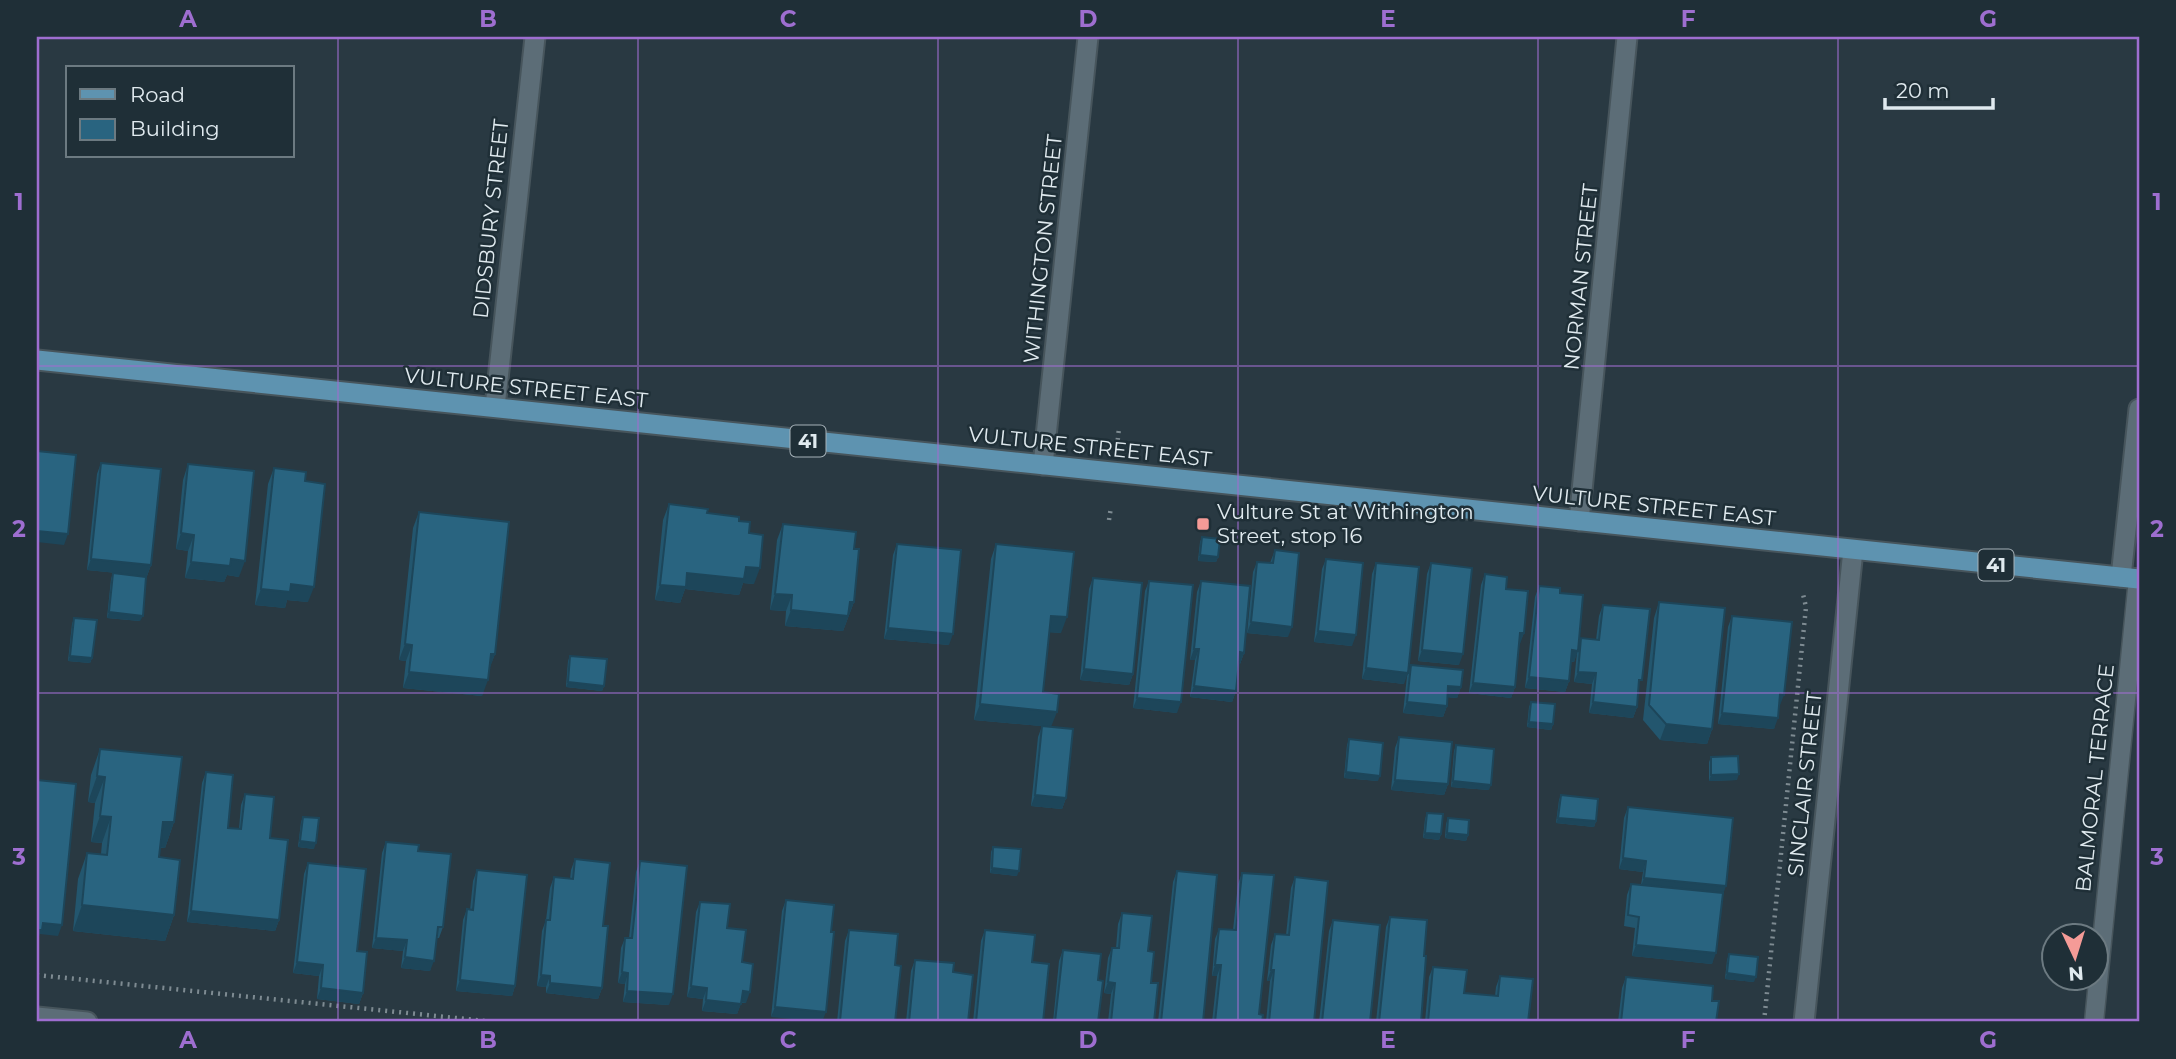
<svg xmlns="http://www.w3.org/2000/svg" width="2176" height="1059" font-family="Montserrat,sans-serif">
<rect width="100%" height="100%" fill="#293942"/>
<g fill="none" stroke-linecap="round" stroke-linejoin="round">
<!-- service casing -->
<g stroke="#47555c" stroke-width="21">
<path id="service" d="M2094 1022 2138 579"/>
</g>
<!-- minor casing -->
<g stroke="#47555c" stroke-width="23">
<path id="minor" d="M495 407 535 37
M1043 465 1088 37
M1579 521 1627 37
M2121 577 2139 409
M37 1017 87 1022
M1804 1022 1853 550"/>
</g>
<!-- primary casing -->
<g stroke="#47555c" stroke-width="23">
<path id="primary" d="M37 360 2139 579"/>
</g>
<!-- path -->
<path stroke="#7e8b92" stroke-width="4.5" stroke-dasharray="2 5" stroke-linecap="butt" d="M1117 447 1119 428
M1109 520 1111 507
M37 975 495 1022
M1764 1022 1806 607 1803 594"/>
<!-- service -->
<use href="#service" stroke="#5c6d77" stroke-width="18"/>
<!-- minor -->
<use href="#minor" stroke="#5c6d77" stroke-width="19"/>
<!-- primary -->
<use href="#primary" stroke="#5e93b0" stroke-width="19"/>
</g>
<!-- wall -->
<path fill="#23566e" d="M101 463 151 565 147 576 87 570 97 474Z
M188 464 239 577 227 575 224 582 185 578 188 551 176 549 183 480Z
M274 468 305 481 308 602 287 600 285 608 255 605 268 484Z
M669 504 739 521 749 533 754 584 743 583 739 595 685 589 680 603 655 600 663 520Z
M419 512 495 654 489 669 482 696 403 688 406 661 399 660 413 528Z
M783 524 854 549V602L843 631 785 626 786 611 770 610 777 540Z
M1202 537 1218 557 1216 562 1198 561 1200 542Z
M897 544 949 645 884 639 893 555Z
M996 544 1061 633 1049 632 1043 692 1051 727 1066 798 1062 809 1031 806 1038 737 1042 726 974 720 991 559Z
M1275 550 1288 637 1247 633 1253 572 1257 562 1270 563Z
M1326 559 1352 646 1314 642 1322 569Z
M1376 563 1404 684 1362 679 1372 574Z
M1431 563 1459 665 1418 661 1427 574Z
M113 573 140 621 107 618 111 579Z
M1485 574 1506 589 1524 633 1519 644 1515 687 1511 698 1469 693 1481 585Z
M1093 578 1133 674 1129 685 1080 680 1089 589Z
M1149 581 1177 713 1133 708 1145 591Z
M1201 581 1244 653 1240 664H1239L1236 691 1232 702 1190 697 1195 660H1190L1197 592Z
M1539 586 1560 593 1578 647 1581 638 1596 640 1599 616 1603 605 1638 691 1637 707 1633 718 1589 713 1592 684 1574 682 1577 652 1574 662H1571L1569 681 1565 692 1525 688 1535 597Z
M1659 602 1712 729 1707 744 1660 740 1643 720 1654 618Z
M1732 616 1780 705H1779L1774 729 1718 724 1728 627Z
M74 618 92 658 90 663 68 661 72 624Z
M570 656 604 686 602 691 566 687 568 661Z
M1411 665 1461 687 1457 698 1447 697V706L1443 717 1403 713 1407 676Z
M1531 702 1553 724 1551 730 1527 727 1529 707Z
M1399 737 1448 784 1444 795 1391 790 1395 748Z
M1349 739 1378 781 1344 778 1347 745Z
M1456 745 1489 790 1451 787 1454 751Z
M100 749 174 822 165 848H160L159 857 174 915 165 941 73 931 78 879 87 853 101 854 102 843 91 842 95 803 88 802 91 775Z
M1711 757 1737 780 1709 781V762Z
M206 772 228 828 239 829 241 805 245 794 270 838 279 920 275 931 187 922 202 783Z
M1561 795 1596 821 1594 827 1556 823 1559 800Z
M1628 807 1723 896 1712 964 1632 956 1635 928 1624 926 1627 895 1631 884 1641 885 1643 872 1619 869 1624 818Z
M1427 813 1441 834 1439 840 1423 838 1425 819Z
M303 817 314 849 298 847 301 822Z
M1448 818 1468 835 1466 841 1445 838 1446 824Z
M386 842 418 851 443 927 439 938H437L430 971 401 968 403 951 372 948 382 853Z
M993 847 1017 876 990 873 991 852Z
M575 859 603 926 602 988 598 999 546 993V987L537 986 542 931 546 920 550 888 554 877 570 879 571 870Z
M640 861 669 1005 623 1002 625 984 618 983 621 948 625 938H629L636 872Z
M308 863 363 993 359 1004 317 999 319 976 293 973 304 874Z
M477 870 515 986 512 996 456 991 463 920 467 909 470 910 473 881Z
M1177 871 1203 1022H1158L1173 882Z
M1242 873 1259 1014 1262 1022H1212L1217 976H1212L1215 939 1219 929 1233 930 1238 884Z
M1295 877 1314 1022H1266L1270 981H1267L1271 945 1275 934 1286 935 1291 888Z
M786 900 834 905 771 1017 782 911Z
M700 902 727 928 746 1003H741L737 1014 702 1011 703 999 687 997 696 912Z
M1122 913 1148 951 1154 1022H1108L1111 994 1104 993 1108 958 1112 948H1116L1118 924Z
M1390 917 1424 956 1421 1022H1376L1386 927Z
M1333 920 1370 1022H1319L1329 931Z
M849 930 895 965V1022H837L845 941Z
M985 930 1032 962 1043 1022H973L981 941Z
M1063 950 1098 980V1022H1053L1059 961Z
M1729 954 1754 982 1725 979 1727 960Z
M915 960 953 972 968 1022H906L911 971Z
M1433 967 1464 993 1495 996 1496 987 1500 976 1528 1022H1425L1429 977Z
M1626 977 1712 1001 1716 1022H1618L1622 988Z"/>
<!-- shaded-wall -->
<path fill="#1d465a" d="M37 531 68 534 64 545 37 542Z
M181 533 194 535 188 551 176 549Z
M1200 555 1218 557 1216 562 1198 561Z
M91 559 151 565 147 576 87 570Z
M231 559 245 561 239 577 227 575 224 582 185 578 191 562Z
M746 567 760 568 754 584 743 583 739 595 685 589 680 603 655 600 660 585 687 573Z
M291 584 314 587 308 602 287 600 285 608 255 605 261 589Z
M775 594 792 595 786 611 770 610Z
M850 602H854L843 631 785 626 791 610Z
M109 612 143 616 140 621 107 618Z
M1051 616 1067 617 1061 633 1045 632Z
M1251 622 1292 627 1288 637 1247 633Z
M888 628 953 634 949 645 884 639Z
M1318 631 1356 635 1352 646 1314 642Z
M1520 633H1524L1520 644H1516Z
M405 644 412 645 406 661 399 660Z
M1194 649H1199L1195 660H1190Z
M1422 650 1463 654 1459 665 1418 661Z
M1572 650 1578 651 1574 662 1568 661Z
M1240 652 1244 653 1240 664 1236 663Z
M491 654H495L489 670Z
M70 656 92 658 90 663 68 661Z
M1366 668 1408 673 1404 684 1362 679Z
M1084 669 1133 674 1129 685 1080 680Z
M409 672 488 680 482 696 403 688Z
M1578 672 1596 673 1592 684 1574 682Z
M1529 677 1569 681 1565 692 1525 688Z
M568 682 604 686 602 691 566 687Z
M1473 683 1515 687 1511 698 1469 693Z
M1194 686 1236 691 1232 702 1190 697Z
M1448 686 1461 687 1457 698 1444 697Z
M1780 694 1784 695 1780 705H1776Z
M1137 698 1181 702 1177 713 1133 708Z
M1407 702 1447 706 1443 717 1403 713Z
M1593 702 1637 707 1633 718 1589 713Z
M980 704 1057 712 1051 727 974 720Z
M1722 713 1778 718 1774 729 1718 724Z
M1529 722 1553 724 1551 730 1527 727Z
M1666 724 1712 729 1707 744 1660 740Z
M1346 772 1380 776 1378 781 1344 778Z
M1739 774 1737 780 1709 781 1711 775Z
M97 776 105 777 95 803 88 802Z
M1395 780 1448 784 1444 795 1391 790Z
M1453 781 1491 785 1489 790 1451 787Z
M1035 795 1066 798 1062 809 1031 806Z
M100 816 111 817 102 843 91 842Z
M1558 818 1596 821 1594 827 1556 823Z
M163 822H174L165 848 153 847Z
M1425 833 1441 834 1439 840 1423 838Z
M1447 833 1468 835 1466 841 1445 838Z
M300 841 316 843 314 849 298 847Z
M1623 858 1646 861 1643 872 1619 869Z
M992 868 1019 871 1017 876 990 873Z
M1644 878 1726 886 1722 897 1640 889Z
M82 905 174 915 165 941 73 931Z
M191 911 279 920 275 931 187 922Z
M43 923 62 925 58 936 40 934 37 941V930Z
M376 938 407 940 403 951 372 948Z
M1636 945 1716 953 1712 964 1632 956Z
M405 957 434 961 430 971 401 968Z
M297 962 323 965 319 976 293 973Z
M1215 965H1221L1217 976H1212Z
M1271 970H1274L1270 981H1267Z
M622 972 628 973 625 984 618 983Z
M1727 973 1756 977 1754 982 1725 979Z
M541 975 550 976 546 987 537 986Z
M460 980 515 986 512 996 456 991Z
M1108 982 1115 983 1111 994 1104 993Z
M550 983 602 988 598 999 546 993Z
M691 986 707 988 703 999 687 997Z
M321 988 363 993 359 1004 317 999Z
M627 991 673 994 669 1005 623 1002Z
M743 991 750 992 746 1003 739 1002Z
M706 1000 741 1004 737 1014 702 1011Z
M775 1007 826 1012 822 1022 771 1017Z"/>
<!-- building -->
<path fill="#296480" stroke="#1d465a" stroke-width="2" d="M37 451 76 455 68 534 37 531Z
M101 463 161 469 151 565 91 559Z
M188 464 254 471 245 561 231 559 230 566 191 562 194 535 181 533Z
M274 468 306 472 305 481 325 484 314 587 291 584 290 592 261 589Z
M669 504 708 509 707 513 739 517V521L750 522 749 533 763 535 760 568 746 567 744 579 687 573 686 587 660 585Z
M419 512 509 522 495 654H491L488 680 409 672 412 645 405 644Z
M783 524 856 532 854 549H859L854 602H850L848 616 791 610 792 595 775 594Z
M1202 537 1220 539 1218 557 1200 555Z
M897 544 961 550 953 634 888 628Z
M996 544 1074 552 1067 617 1051 616 1043 692 1059 694 1057 712 980 704Z
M1275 550 1299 553 1292 627 1251 622 1257 562 1273 563Z
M1326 559 1363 563 1356 635 1318 631Z
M1376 563 1419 567 1408 673 1366 668Z
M1431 563 1472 568 1463 654 1422 650Z
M113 573 146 577 143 616 109 612Z
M1485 574 1507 577 1506 589 1528 591 1524 633H1520L1515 687 1473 683Z
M1093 578 1142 583 1133 674 1084 669Z
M1149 581 1193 585 1181 702 1137 698Z
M1201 581 1250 586 1244 653 1240 652 1236 691 1194 686 1199 649H1194Z
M1539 586 1560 588V593L1583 595 1578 651 1572 650 1569 681 1529 677Z
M1659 602 1725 608 1712 729 1666 724 1649 705Z
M1603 605 1650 609 1642 680H1639L1637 707 1593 702 1596 673 1578 672 1581 638 1599 640Z
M1732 616 1792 622 1784 695 1780 694 1778 718 1722 713Z
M74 618 97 620 92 658 70 656Z
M570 656 607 659 604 686 568 682Z
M1411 665 1463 670 1461 687 1448 686 1447 706 1407 702Z
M1531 702 1555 704 1553 724 1529 722Z
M1042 726 1073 729 1066 798 1035 795Z
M1399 737 1452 742 1448 784 1395 780Z
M1349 739 1383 743 1380 776 1346 772Z
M1456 745 1494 749 1491 785 1453 781Z
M100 749 182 757 174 822H163L159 857 180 860 174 915 82 905 87 853 107 855 111 817 100 816 105 777 97 776Z
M1738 756 1739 774 1711 775V757Z
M206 772 233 775 228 828 241 829 245 794 274 797 270 838 288 840 279 920 191 911Z
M37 780 76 784 62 925 43 923 42 930H37Z
M1561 795 1598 799 1596 821 1558 818Z
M1628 807 1733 818 1726 886 1644 878 1646 861 1623 858Z
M1427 813 1443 814 1441 834 1425 833Z
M303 817 319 818 316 843 300 841Z
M1448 818 1469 820 1468 835 1447 833Z
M386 842 419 845 418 851 451 854 443 927H438L434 961 405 957 407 940 376 938Z
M993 847 1021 849 1019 871 992 868Z
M575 859 610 863 603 926H608L602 988 550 983V976L541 975 546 920H550L554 877 573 879Z
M640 861 687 866 673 994 627 991 628 973 622 972 625 938H632Z
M308 863 366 869 357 951 367 952 363 993 321 988 323 965 297 962Z
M477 870 527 875 515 986 460 980 467 909 473 910Z
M1177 871 1217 875 1203 1022H1161Z
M1242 873 1274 875 1259 1014 1263 1015 1262 1022H1215L1221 965H1215L1219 929 1236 930Z
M1295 877 1328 881 1314 1022H1269L1274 970H1271L1275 934 1289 935Z
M1631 884 1723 893 1716 953 1636 945 1639 917 1628 915Z
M786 900 834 905 831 932H834L826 1012 775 1007Z
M700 902 730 904 727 928 746 930 742 962 753 964 750 992 743 991 741 1004 706 1000 707 988 691 986Z
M1122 913 1152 916 1148 951 1154 952 1151 983H1158L1154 1022H1111L1115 983 1108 982 1112 948H1119Z
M1390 917 1427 920 1424 956H1426L1421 1022H1379Z
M1333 920 1380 925 1370 1022H1322Z
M849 930 898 934 895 965 901 966 895 1022 840 1021Z
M985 930 1035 935 1032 962 1049 964 1043 1022H976Z
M1063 950 1101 954 1098 980 1103 981 1098 1022H1055Z
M1729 954 1758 957 1756 977 1727 973Z
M915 960 954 963 953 972 973 975 968 1022H909Z
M1433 967 1467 970 1464 993 1498 996 1500 976 1533 979 1528 1022H1428Z
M1626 977 1713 986 1712 1001H1719L1716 1022H1621Z"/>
<!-- grid -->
<path fill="none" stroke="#9e6ed0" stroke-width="2" stroke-opacity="0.55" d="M338 37V1022M638 37V1022M938 37V1022M1238 37V1022M1538 37V1022M1838 37V1022M37 366H2139M37 693H2139"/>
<!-- markers -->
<rect fill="#f59b97" stroke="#1f2f37" stroke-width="2.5" x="1196" y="517" width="14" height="14" rx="3.5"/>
<g text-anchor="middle" stroke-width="5" stroke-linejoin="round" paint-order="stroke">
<!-- shield labels -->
<g fill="#1f2f37" stroke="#a6b2b8" stroke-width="2">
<rect x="790.5" y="425.5" width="35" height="31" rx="5"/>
<rect x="1978.5" y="549.5" width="35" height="31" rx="5"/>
</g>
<g font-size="19" font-weight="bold" fill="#e0eaef">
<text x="808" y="448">41</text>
<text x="1996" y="572">41</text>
</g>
<!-- street labels -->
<g font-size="21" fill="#e0eaef" stroke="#1f2f37">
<text transform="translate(491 219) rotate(-84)" y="7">DIDSBURY STREET</text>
<text transform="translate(1043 249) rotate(-84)" y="7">WITHINGTON STREET</text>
<text transform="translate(1581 277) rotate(-84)" y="7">NORMAN STREET</text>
<text transform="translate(526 388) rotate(6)" y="7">VULTURE STREET EAST</text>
<text transform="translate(1090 447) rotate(6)" y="7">VULTURE STREET EAST</text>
<text transform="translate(1654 506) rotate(6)" y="7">VULTURE STREET EAST</text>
<text transform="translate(2095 778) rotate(-84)" y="7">BALMORAL TERRACE</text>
<text transform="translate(1805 784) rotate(-84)" y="7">SINCLAIR STREET</text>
</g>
<!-- poi labels -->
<g font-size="21" fill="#e0eaef" stroke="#1f2f37" text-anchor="start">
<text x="1217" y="519">Vulture St at Withington<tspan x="1217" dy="24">Street, stop 16</tspan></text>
</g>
</g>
<!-- border -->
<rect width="2176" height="1059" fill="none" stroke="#1f2f37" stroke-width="77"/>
<!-- legend -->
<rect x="66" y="66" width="228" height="91" fill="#1f2f37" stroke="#6c7a81" stroke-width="2"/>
<rect x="80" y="89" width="35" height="10" fill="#5e93b0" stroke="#6c7a81" stroke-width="2"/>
<text x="130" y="102" font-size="21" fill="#e0eaef">Road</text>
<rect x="80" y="119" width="35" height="21" fill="#296480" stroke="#6c7a81" stroke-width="2"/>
<text x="130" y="136" font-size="21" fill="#e0eaef">Building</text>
<!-- north arrow -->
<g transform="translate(2075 957) rotate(176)"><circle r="33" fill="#1f2f37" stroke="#6c7a81" stroke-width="2"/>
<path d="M0-5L12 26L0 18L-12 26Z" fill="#f59b97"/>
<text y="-10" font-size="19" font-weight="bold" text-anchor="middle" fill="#e0eaef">N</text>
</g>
<!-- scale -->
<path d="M1885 98v10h108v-10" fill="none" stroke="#e0eaef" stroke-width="3.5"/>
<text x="1896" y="98" font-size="21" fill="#e0eaef" stroke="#1f2f37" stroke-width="5" paint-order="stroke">20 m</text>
<rect x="38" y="38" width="2100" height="982" fill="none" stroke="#9e6ed0" stroke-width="2.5"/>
<g font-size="23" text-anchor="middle" font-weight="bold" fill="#9e6ed0">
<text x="188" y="27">A</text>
<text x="488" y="27">B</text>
<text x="788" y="27">C</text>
<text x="1088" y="27">D</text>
<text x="1388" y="27">E</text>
<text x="1688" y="27">F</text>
<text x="1988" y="27">G</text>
<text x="19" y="210">1</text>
<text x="2157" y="210">1</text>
<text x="19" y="537">2</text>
<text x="2157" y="537">2</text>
<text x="19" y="865">3</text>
<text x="2157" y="865">3</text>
<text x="188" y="1048">A</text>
<text x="488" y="1048">B</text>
<text x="788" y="1048">C</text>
<text x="1088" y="1048">D</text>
<text x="1388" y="1048">E</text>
<text x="1688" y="1048">F</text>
<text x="1988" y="1048">G</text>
</g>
</svg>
